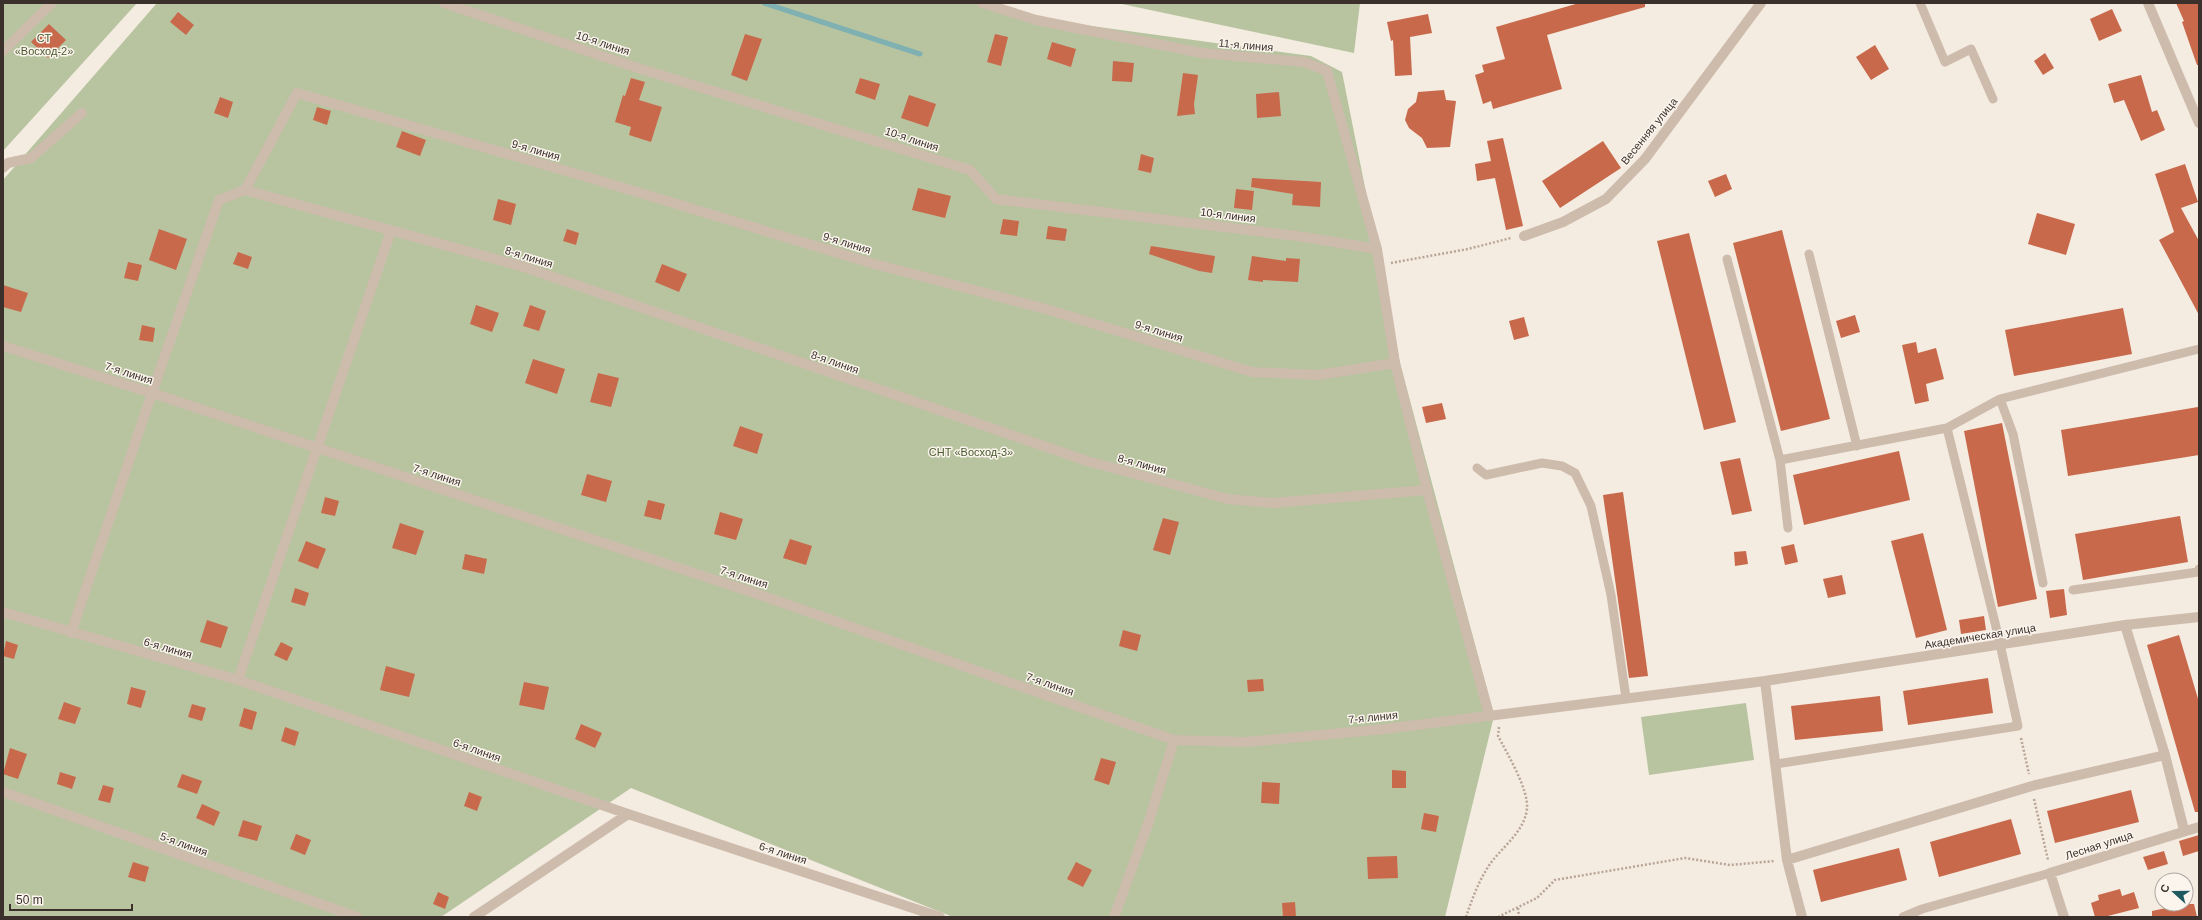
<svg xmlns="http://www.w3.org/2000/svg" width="2202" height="920" font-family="Arial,sans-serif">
<rect width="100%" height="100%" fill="#f4ebe1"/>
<!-- green -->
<path fill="#b8c4a0" d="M3 3H137L3 151Z
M157 3H994L1033 18 1311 56 1342 72 1400 363 1494 716 1445 917H953L631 788 441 917H3V180Z
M1117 3H1360L1354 53Z
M1746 703 1754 760 1649 775 1641 717Z"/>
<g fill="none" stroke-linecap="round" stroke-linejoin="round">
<!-- stream -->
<path stroke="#7fb0b2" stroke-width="5" d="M764 3 920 54"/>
</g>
<!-- building -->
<path fill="#c8694b" d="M1579 3H1645V7L1547 35 1562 89 1493 109 1491 101 1483 104 1475 75 1484 72 1482 65 1505 59 1496 27Z
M2176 3H2199V65H2197L2182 22 2184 21Z
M2112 9 2122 31 2099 41 2090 19Z
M178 12 194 25 186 35 170 22Z
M1428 14 1432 33 1410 37 1412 75 1395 76 1393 40 1391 41 1387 22Z
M49 24 66 40 48 58 31 42Z
M745 34 762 39 747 81 731 75Z
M995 34 1008 37 1001 66 987 62Z
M1052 42 1076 49 1071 67 1047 59Z
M1875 45 1889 69 1871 80 1856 57Z
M2045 53 2054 68 2043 75 2034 61Z
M1113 61 1134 63 1132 82 1112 81Z
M1183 73 1198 75 1194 104 1195 114 1177 116Z
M2141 75 2152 112 2157 110 2165 130 2141 141 2124 100 2114 103 2108 84Z
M631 78 645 82 639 100 662 107 651 142 629 135 631 127 615 122 623 95 625 96Z
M860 78 880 84 875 100 855 93Z
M1444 90 1446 100 1456 101 1450 147 1427 148 1422 138 1409 128 1405 120 1408 109 1416 102 1418 92Z
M1279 92 1281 116 1257 118 1256 94Z
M909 95 936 104 928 127 901 118Z
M220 97 233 102 228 118 214 113Z
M317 107 331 111 327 125 313 120Z
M402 131 426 140 420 156 396 147Z
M1503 138 1523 226 1506 230 1495 178 1477 181 1475 164 1491 161 1487 141Z
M1603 141 1621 168 1560 208 1542 181Z
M1141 154 1154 158 1151 173 1138 170Z
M2185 164 2198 202 2181 208 2199 241V315L2159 240 2174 232 2155 174Z
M1726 174 1732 189 1715 197 1708 181Z
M1252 178 1321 182 1320 207 1292 205 1293 194 1251 187Z
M918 188 951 196 945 218 912 210Z
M1236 189 1254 191 1252 210 1234 208Z
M498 199 516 204 511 225 493 220Z
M2037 213 2075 224 2066 255 2028 244Z
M1003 219 1019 221 1017 236 1000 234Z
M1048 226 1067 229 1065 241 1046 239Z
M159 229 187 239 176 270 149 260Z
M567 229 579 233 576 245 563 241Z
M1782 230 1830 419 1781 431 1733 243Z
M1689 233 1736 422 1704 430 1657 241Z
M1151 246 1215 256 1212 273 1199 271 1149 254Z
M238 252 252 257 248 269 233 264Z
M1252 256 1286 261V258L1300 259 1298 282 1263 280V282L1248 280Z
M128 262 142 265 138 281 124 278Z
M662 264 687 274 679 292 655 282Z
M3 285 28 293 21 312 3 307Z
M476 305 499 313 492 332 470 324Z
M530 305 546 311 539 331 523 326Z
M2123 308 2132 354 2014 376 2005 330Z
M1855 315 1860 332 1841 338 1836 321Z
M1524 317 1529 336 1514 340 1509 321Z
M142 325 155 328 153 342 139 340Z
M1916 342 1918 353 1936 348 1944 379 1926 384 1929 401 1915 404 1902 345Z
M533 359 565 369 557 394 525 383Z
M598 373 619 378 611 407 590 402Z
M1442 403 1446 419 1426 423 1422 407Z
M2198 407 2199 455 2068 476 2061 430Z
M2002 423 2037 599 1998 607 1964 431Z
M740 426 763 434 757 454 733 446Z
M1899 451 1910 500 1804 525 1793 475Z
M1740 458 1752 511 1732 515 1720 462Z
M587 474 612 481 606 502 581 495Z
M1623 492 1648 676 1629 678 1603 495Z
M325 497 339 501 335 516 321 513Z
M648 500 665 504 661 520 644 516Z
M720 512 743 519 736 540 714 534Z
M2180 516 2188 562 2083 580 2075 534Z
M1163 518 1179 522 1170 555 1153 550Z
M400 523 424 531 416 555 392 548Z
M1923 533 1947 630 1916 638 1891 541Z
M790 539 812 546 806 565 783 558Z
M306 541 326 549 318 569 298 561Z
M1794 544 1798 562 1785 565 1781 547Z
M1746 551 1748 564 1735 566 1734 552Z
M465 554 487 559 484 574 462 569Z
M1842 575 1846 594 1828 598 1823 579Z
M295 588 309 593 305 606 291 602Z
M2064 589 2067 615 2050 618 2046 591Z
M1984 616 1986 630 1961 634 1959 620Z
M207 620 228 627 221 648 200 642Z
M1123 630 1141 635 1137 651 1119 646Z
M2179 635 2199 702V812H2195L2147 645Z
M6 641 18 645 14 659 3 656Z
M281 642 293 648 287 661 274 655Z
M386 666 415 674 409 697 380 690Z
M1988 678 1993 713 1908 725 1903 691Z
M1263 679 1264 691 1248 692 1247 680Z
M524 682 549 687 544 710 519 705Z
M131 687 146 691 141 708 127 704Z
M1880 696 1883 731 1795 740 1791 706Z
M64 702 81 708 75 724 58 719Z
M192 704 206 708 202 721 188 717Z
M244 708 257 712 252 730 239 726Z
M581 724 602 733 595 748 575 739Z
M285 727 299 732 295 746 281 741Z
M10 748 27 754 18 779 3 774Z
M1101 758 1116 762 1109 785 1094 780Z
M1392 770 1406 771V788H1392Z
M60 772 76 777 72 789 57 784Z
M182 774 202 781 197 794 177 787Z
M1262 782 1280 783 1279 804 1261 803Z
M103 785 114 788 110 803 98 800Z
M2131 790 2139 822 2055 843 2047 811Z
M469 792 482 797 477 811 464 806Z
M202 804 220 812 214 826 196 818Z
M1424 813 1439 816 1436 832 1421 829Z
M2011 819 2021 854 1939 877 1930 842Z
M243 820 262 826 257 841 238 836Z
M296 834 311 840 305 855 290 849Z
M2199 835V851L2183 856 2179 841Z
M1899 848 1907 880 1821 902 1813 870Z
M2164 851 2168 864 2148 870 2143 857Z
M1397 856 1398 878 1368 879 1367 857Z
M133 862 149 867 145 882 128 877Z
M1076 862 1092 870 1083 887 1067 879Z
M2120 889 2122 896 2134 892 2139 908 2104 917H2095L2091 903 2099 900 2098 895Z
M438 892 449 897 445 909 433 904Z
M1295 902 1296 917H1283L1282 903Z
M2185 904H2194L2197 917H2152V911Z"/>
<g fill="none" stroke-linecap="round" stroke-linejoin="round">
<!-- path -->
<path stroke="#b9a596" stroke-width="2.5" stroke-dasharray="2 2" stroke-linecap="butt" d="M1391 263 1468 249 1511 238
M2021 738 2029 774
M2034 799 2048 860
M1518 908 1519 917
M1466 917C1472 899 1479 880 1490 864 1503 846 1524 832 1527 809 1529 790 1507 753 1498 736L1499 727
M1498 917 1537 898 1555 880 1685 858 1730 865 1775 861"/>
<!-- lane -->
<path stroke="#cdbbac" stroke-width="9" d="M1920 3 1945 62 1971 49 1993 99
M1809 254 1857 446
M1727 259 1780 460 1947 428 1998 635 2018 726 1776 764
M2000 399 2013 434 2043 583
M1947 428 2000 399 2199 349
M1780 460 1788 528
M1477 468 1486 475 1542 463 1562 466 1575 473 1591 506 1611 595 1626 698
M2073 590 2198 572 2199 569
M1903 917 1922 909 2050 873"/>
<!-- street -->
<path stroke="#cdbbac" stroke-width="10" d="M444 3 641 69 970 170 996 199 1297 236 1377 249
M982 3 1036 20 1202 53 1304 62 1327 71 1377 249 1395 363 1427 490 1489 714
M2148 3 2199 123
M3 51 52 3
M3 168 8 163 31 158 82 113
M245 190 524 267 1087 461 1228 499 1273 503 1427 490
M1524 236 1563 222 1606 199 1645 159 1761 3
M3 346 152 393 769 598 1174 740 1247 742 1385 729 1765 681 2125 625 2199 617
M3 612 238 680 628 814 940 917
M2125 625 2165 755 2184 830
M71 633 152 393 219 200 245 190 297 93 594 179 871 263 1046 309 1252 372 1318 375 1395 363
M238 680 391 231
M1765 681 1787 860 2032 786 2165 755
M3 792 357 917
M1787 860 1802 917
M474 917 628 814
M1114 917 1148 824 1174 740
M2064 917 2050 873 2199 827"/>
</g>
<g text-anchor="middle" stroke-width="3" stroke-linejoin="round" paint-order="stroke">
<!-- park labels -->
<g font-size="11" fill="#4a5a2e" stroke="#fbf5ee">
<text x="44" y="42">СТ<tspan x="44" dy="13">«Восход-2»</tspan></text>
<text x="971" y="456">СНТ «Восход-3»</text>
</g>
<!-- street labels -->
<g font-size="11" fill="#3b302b" stroke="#fbf5ee">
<text transform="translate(603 43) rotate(18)" y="4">10-я линия</text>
<text transform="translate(1246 45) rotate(5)" y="4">11-я линия</text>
<text transform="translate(1649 131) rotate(-51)" y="4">Весенняя улица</text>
<text transform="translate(912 139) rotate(18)" y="4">10-я линия</text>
<text transform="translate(536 150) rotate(16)" y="4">9-я линия</text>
<text transform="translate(1228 215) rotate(7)" y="4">10-я линия</text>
<text transform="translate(847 243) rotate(17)" y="4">9-я линия</text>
<text transform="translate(529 257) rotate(17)" y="4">8-я линия</text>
<text transform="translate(1159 331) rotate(17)" y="4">9-я линия</text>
<text transform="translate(835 362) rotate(19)" y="4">8-я линия</text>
<text transform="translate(129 373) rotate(18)" y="4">7-я линия</text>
<text transform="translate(1142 464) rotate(15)" y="4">8-я линия</text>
<text transform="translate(437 475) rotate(18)" y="4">7-я линия</text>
<text transform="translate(744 577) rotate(18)" y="4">7-я линия</text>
<text transform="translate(1980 636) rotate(-9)" y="4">Академическая улица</text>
<text transform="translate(168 648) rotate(16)" y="4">6-я линия</text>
<text transform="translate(1050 684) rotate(19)" y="4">7-я линия</text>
<text transform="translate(1373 717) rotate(-6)" y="4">7-я линия</text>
<text transform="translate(477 750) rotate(19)" y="4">6-я линия</text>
<text transform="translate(184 844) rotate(20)" y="4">5-я линия</text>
<text transform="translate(2099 845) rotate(-18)" y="4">Лесная улица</text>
<text transform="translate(783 853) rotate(18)" y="4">6-я линия</text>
</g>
</g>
<!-- border -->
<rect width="2202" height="920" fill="none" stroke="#3b302b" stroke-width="8"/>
<!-- north arrow -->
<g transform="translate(2174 892) rotate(291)"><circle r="19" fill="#fbf5ee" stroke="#aea6a0"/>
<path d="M0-3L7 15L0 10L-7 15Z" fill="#1f5a5e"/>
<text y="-6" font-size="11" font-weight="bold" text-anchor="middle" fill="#3b302b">С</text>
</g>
<!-- scale -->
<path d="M10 904v6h122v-6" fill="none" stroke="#3b302b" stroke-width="2"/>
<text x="16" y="904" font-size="12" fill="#3b302b" stroke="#fbf5ee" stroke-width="3" paint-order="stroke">50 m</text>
</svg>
